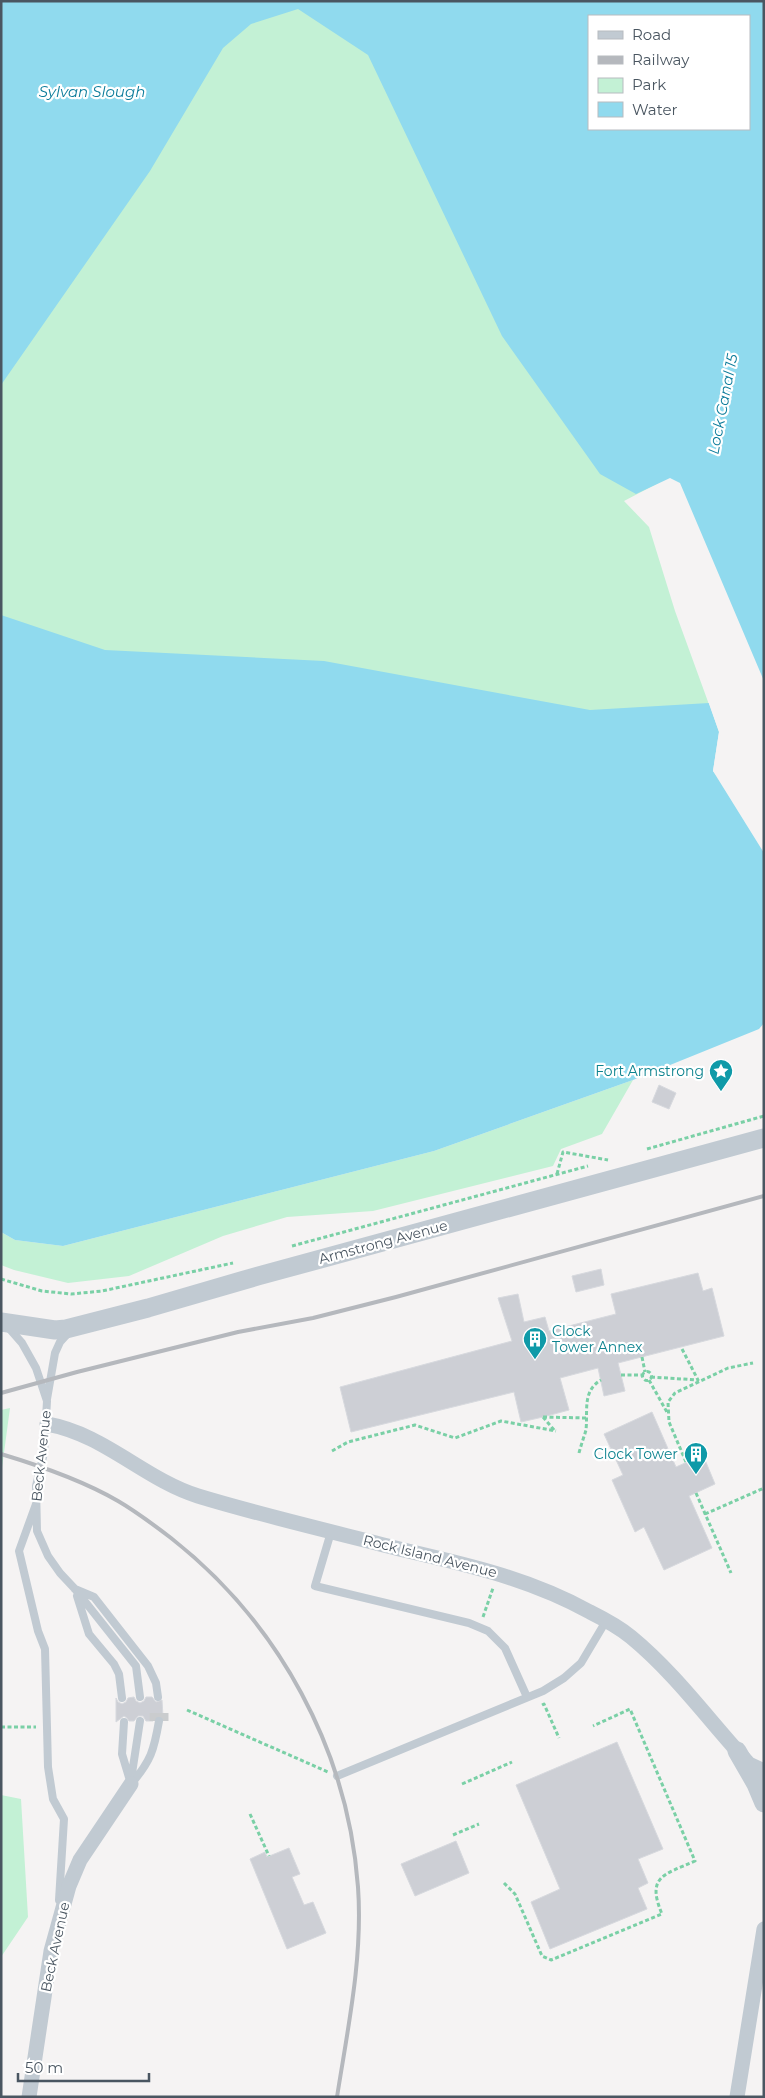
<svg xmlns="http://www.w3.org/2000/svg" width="765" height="2098" font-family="Montserrat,sans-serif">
<rect width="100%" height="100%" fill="#f5f3f3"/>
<!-- green -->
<path fill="#c3f1d5" d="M221 1H405L666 479 624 501 649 527 675 611 719 732 1 715V308Z
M633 1080 602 1134 561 1149 553 1166 373 1211 287 1217 223 1236 129 1276 68 1283 14 1270 1 1265V1232L15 1240 63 1246 434 1151Z
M10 1408 1 1475V1410Z
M1 1795 21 1799 28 1917 1 1957Z"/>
<!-- water -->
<path fill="#90daee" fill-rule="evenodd" d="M1 1H764V681L680 483 670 478 636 494 600 474 502 336 368 55 298 9 251 24 223 48 150 171 1 385ZM589 16H749V129H589Z
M1 615 105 650 324 661 590 710 709 703 719 732 713 771 764 830V1023L759 1029 633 1080 434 1151 63 1246 15 1240 1 1232Z"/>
<!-- pier -->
<path fill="#f5f3f3" d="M708 701 712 702 721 732 716 770 759 816 764 825V853L713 771 719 732Z"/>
<!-- building -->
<path fill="#cdcfd5" stroke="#d7d9de" d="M659 1085 676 1093 669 1109 652 1102Z
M601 1269 604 1285 576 1292 572 1276Z
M698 1273 703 1291 712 1288 724 1336 618 1363 625 1391 604 1396 598 1368 560 1378 569 1410 543 1417 521 1422 514 1392 351 1432 340 1387 512 1341 498 1298 518 1294 524 1322 545 1317 549 1331 616 1314 611 1294Z
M652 1412 676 1467 703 1455 715 1484 689 1496 712 1548 664 1570 644 1527 635 1532 612 1480 623 1475 604 1434Z
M134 1697 136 1701 140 1703 144 1701 146 1697H152L156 1702 162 1700 163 1717 158 1716 153 1721H146L143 1716H138L134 1721H129L127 1718 124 1716 116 1722V1698L118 1702 122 1704 126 1702 128 1698Z
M617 1742 663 1849 638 1859 648 1883 638 1888 647 1909 550 1949 531 1902 560 1889 516 1785Z
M456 1841 469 1873 415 1896 401 1864Z
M289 1848 300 1874 292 1877 304 1905 313 1902 326 1933 287 1949 250 1859 265 1852 267 1857Z"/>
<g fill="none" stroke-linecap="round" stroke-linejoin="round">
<!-- tertiary-tunnel -->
<path stroke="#caccce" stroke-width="19" stroke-dasharray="19 9" stroke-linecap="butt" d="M159 1721V1713"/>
<!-- path -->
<path stroke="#7ad0a6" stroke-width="3" stroke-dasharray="4 2.5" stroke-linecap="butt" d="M647 1149 764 1116
M557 1174 563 1152 608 1160
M292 1246 588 1166
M1 1279 42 1291 71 1294 102 1291 233 1263
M642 1357 645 1372
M642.5 1376a4.5 4.5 0 1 1 9 0a4.5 4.5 0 1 1-9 0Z
M621 1375H642
M651 1377 698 1380 681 1347
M649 1380 668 1414
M543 1417 586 1418
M543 1417 555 1431
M332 1451 348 1442 415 1425 455 1438 501 1421 556 1431
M579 1453C581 1445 584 1437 586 1430 588 1411 582 1391 601 1380
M686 1462 669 1422 668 1402 675 1393 728 1368 753 1363
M696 1493 731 1573
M705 1514 764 1488
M483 1617 493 1588
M542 1705 544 1704 559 1738
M187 1710 328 1772
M1 1727H36
M462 1784 512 1762
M250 1814 269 1856
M453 1835 479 1824
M504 1883 515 1894 542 1956 551 1960 662 1914C646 1876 664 1875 695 1861L630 1709 593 1726"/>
<!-- service -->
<path stroke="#c1cad2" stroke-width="8" d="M8 1327 22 1343 36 1368 47 1401 44 1453 36 1486 37 1531 48 1556 60 1573 75 1589 136 1666 140 1697
M47 1399 55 1353 60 1342 70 1331
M36 1504 19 1551 38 1631 45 1649 48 1767 53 1799 64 1819 59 1900
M331 1532 315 1586 469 1623 488 1631 505 1648 527 1697
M75 1589 94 1597 148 1666 156 1683 158 1697
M77 1596 89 1634 114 1664 119 1674 122 1698
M124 1722 122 1754 131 1784
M337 1776 543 1691 564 1678 581 1663 606 1621
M131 1780 140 1721
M131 1784C151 1761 154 1750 159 1721"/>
<!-- minor -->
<path stroke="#c1cad2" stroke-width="15" d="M47 1424C104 1434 144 1479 198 1496 267 1517 338 1533 408 1551 473 1566 532 1580 590 1612 604 1619 619 1627 631 1637 676 1674 710 1722 749 1764L764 1771
M29 2097 51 1951 69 1886 80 1860 131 1784
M737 2097 764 1929"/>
<!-- tertiary -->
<path stroke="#c1cad2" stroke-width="19" d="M1 1322 55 1330 66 1329 148 1308 258 1276 764 1138
M737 1751 756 1784 764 1803"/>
<!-- rail -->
<path stroke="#b5b8bd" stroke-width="4" d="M1 1393 77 1372 238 1332 313 1318 396 1297 764 1196
M1 1454C41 1466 82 1480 118 1501 137 1512 154 1525 171 1538 279 1623 348 1750 358 1887 363 1957 348 2027 337 2097"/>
</g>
<!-- icons -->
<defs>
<g id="sight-pin" transform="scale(1.25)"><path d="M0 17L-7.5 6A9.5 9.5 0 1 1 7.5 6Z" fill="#0f9aa8" stroke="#fff"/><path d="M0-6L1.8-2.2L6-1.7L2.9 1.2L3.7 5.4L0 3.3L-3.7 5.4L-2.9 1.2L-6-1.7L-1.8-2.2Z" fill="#fff"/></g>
<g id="building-pin" transform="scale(1.25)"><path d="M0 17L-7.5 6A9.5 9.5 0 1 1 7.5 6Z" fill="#0f9aa8" stroke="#fff"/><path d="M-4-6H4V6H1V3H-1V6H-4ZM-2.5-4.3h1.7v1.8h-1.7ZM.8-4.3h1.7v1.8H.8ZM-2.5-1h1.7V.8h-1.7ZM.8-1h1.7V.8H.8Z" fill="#fff"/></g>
</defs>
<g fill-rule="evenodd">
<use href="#sight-pin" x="721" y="1071"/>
<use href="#building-pin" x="535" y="1339"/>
<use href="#building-pin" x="696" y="1454"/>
</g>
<g text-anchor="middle" stroke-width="4.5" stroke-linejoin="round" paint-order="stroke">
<!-- culture labels -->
<g font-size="14" fill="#0d838f" stroke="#fff" text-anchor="end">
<text x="704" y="1076">Fort Armstrong</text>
<text x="552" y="1336" text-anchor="start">Clock<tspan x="552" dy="16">Tower Annex</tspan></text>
<text x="678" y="1459">Clock Tower</text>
</g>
<!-- street labels -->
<g font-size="14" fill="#4a5661" stroke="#fff">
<text transform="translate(383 1242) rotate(-15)" y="5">Armstrong Avenue</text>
<text transform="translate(41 1456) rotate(-84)" y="5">Beck Avenue</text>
<text transform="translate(430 1556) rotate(14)" y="5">Rock Island Avenue</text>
<text transform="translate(55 1947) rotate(-78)" y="5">Beck Avenue</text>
</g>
<!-- water labels -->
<g font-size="15" font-style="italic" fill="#0c7c9b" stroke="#fff">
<text x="92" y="97">Sylvan Slough</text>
<text transform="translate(723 404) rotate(-79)" y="5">Lock Canal 15</text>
</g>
</g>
<!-- border -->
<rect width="765" height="2098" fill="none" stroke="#4a5661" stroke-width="5"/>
<!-- legend -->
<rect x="588" y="15" width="162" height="115" fill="#ffffff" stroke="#b7bbc0"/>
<rect x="598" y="31" width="25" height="8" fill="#c1cad2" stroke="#b7bbc0"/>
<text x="632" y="40" font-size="15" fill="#4a5661">Road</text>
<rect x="598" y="56" width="25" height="8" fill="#b5b8bd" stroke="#b7bbc0"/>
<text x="632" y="65" font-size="15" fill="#4a5661">Railway</text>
<rect x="598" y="78" width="25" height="15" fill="#c3f1d5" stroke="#b7bbc0"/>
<text x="632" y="90" font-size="15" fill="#4a5661">Park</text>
<rect x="598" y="102" width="25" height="15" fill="#90daee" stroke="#b7bbc0"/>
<text x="632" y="115" font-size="15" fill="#4a5661">Water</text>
<!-- scale -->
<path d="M18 2073v8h131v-8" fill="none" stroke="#4a5661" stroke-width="2.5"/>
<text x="25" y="2073" font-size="15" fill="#4a5661" stroke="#ffffff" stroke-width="4" paint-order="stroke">50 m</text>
</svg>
